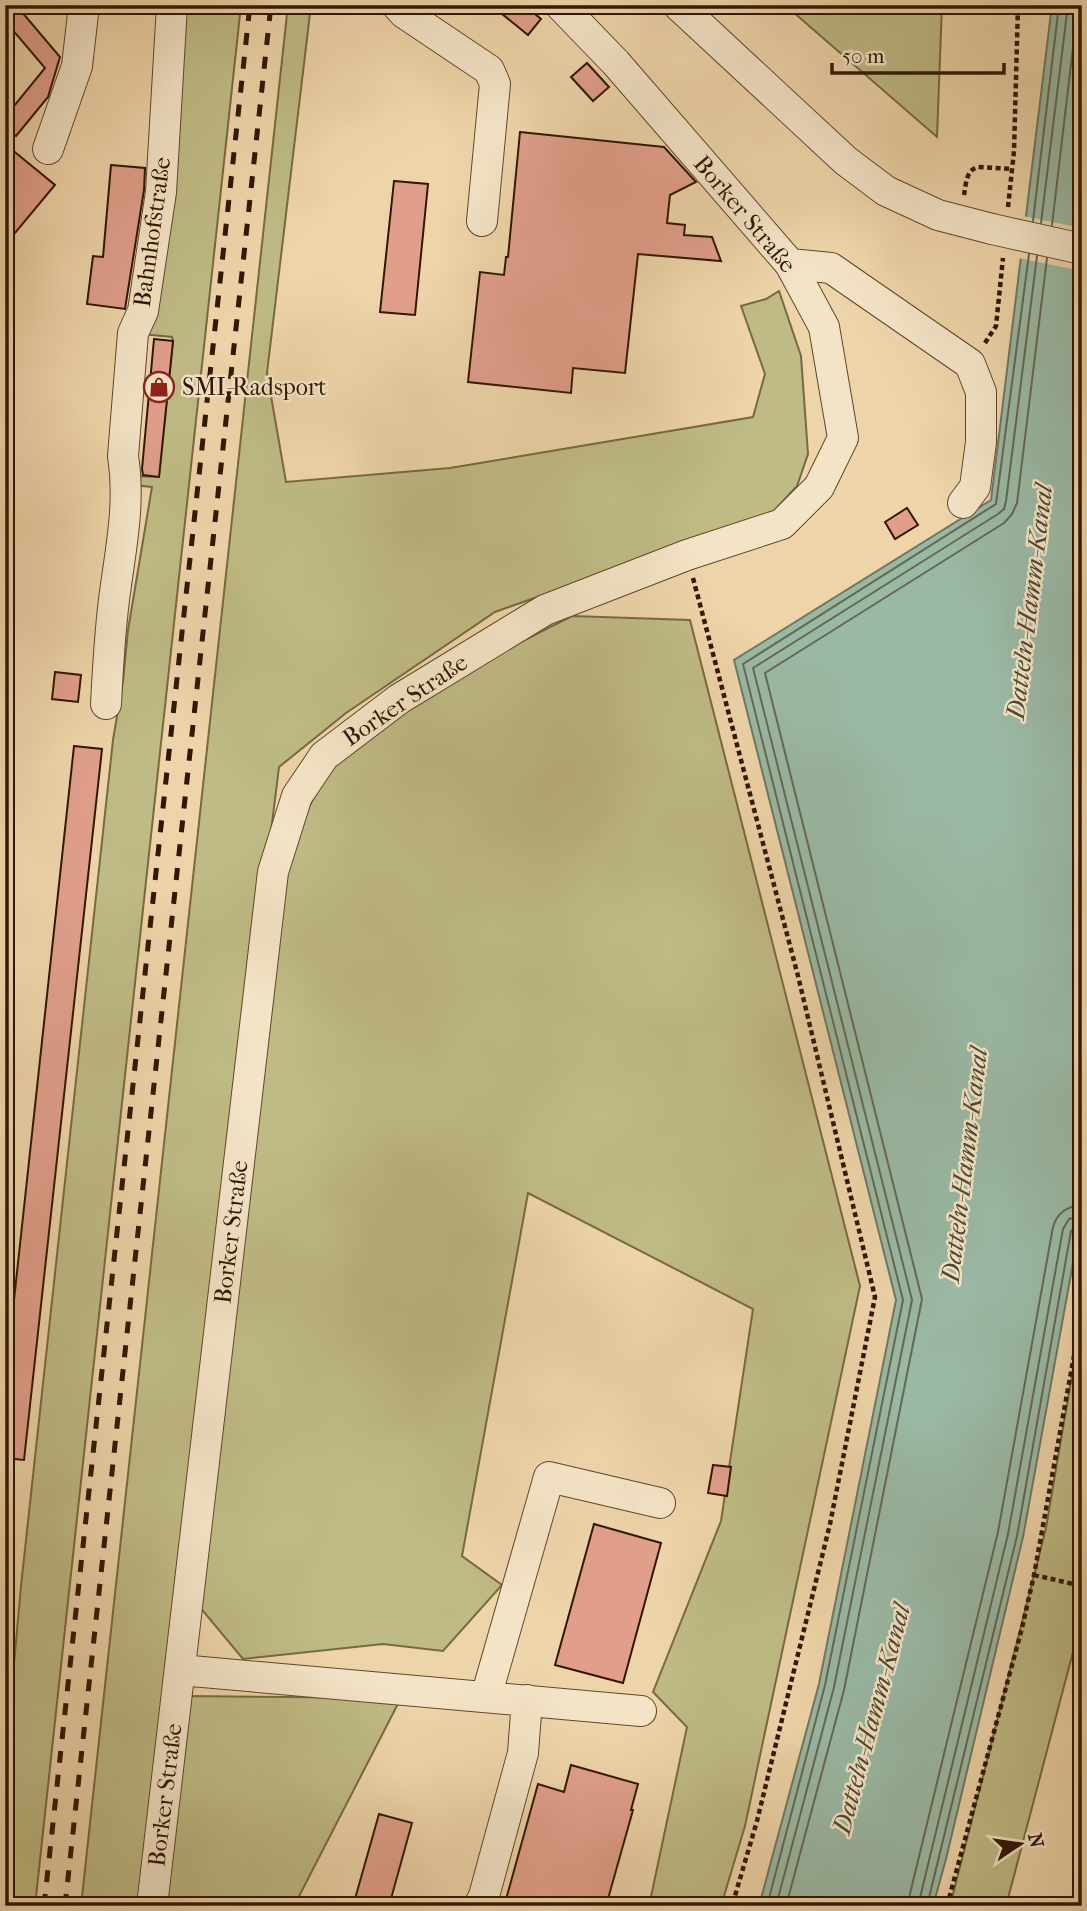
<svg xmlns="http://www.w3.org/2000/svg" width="1087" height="1911" font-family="'IM FELL French Canon',serif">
<rect width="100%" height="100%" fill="#eed5a9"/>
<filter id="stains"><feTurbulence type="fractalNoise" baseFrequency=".00286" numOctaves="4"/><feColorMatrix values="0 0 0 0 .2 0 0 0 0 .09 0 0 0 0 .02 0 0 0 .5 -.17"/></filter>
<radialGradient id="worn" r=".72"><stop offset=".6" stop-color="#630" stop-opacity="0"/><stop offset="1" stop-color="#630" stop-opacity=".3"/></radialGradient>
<!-- green -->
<path fill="#bfbb84" stroke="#786942" stroke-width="2" d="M180 5H241L35 1906H5V1764L21 1586 113 740 123 681 128 630 152 487 132 485 133 476 159 477 173 341 172 337 142 334Z
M288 5H311L267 373 286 482 450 468 753 417 765 374 741 306 766 299 779 291 801 356 808 454 797 486 771 514 495 612 346 713 279 767 138 1906H81Z
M785 5H942L937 137Z
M572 616 690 620 860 1286 745 1826 721 1906H649L687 1727 653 1692 721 1521 753 1309 528 1193 462 1556 502 1585 443 1651 383 1644 243 1659 198 1605 289 845 332 763 447 679Z
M14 802 13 813 5 897V804Z
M1082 1316V1588L1078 1633 1006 1906H950L1046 1528Z
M187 1696 401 1698 294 1906H163Z"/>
<!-- water -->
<path fill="#9ab9a5" stroke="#707863" stroke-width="2" d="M1052 5H1082V1214L1023 1537 946 1859 933 1906H759L819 1684 896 1300 734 660 991 500Z"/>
<!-- pier -->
<path fill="#eed5a9" d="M1023 216 1082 228V271L1018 258Z"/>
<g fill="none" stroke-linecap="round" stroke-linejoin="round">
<!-- shore -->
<path stroke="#656852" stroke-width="2" d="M1033 221 1059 5
M1041 223 1068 5
M1052 225 1078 5
M767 1906 825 1685 903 1300 743 664 996 504 1029 254
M776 1906 834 1687 912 1300 753 668 998 514 1004 509 1006 501 1037 256
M786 1906 844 1690 922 1299 765 673 1004 523 1012 514 1017 503 1047 258
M907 1906 998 1532 1053 1227C1057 1213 1067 1206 1082 1205
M918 1906 1008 1534 1063 1229 1069 1219 1082 1216
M927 1906 1017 1536 1071 1231 1075 1226 1082 1225"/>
</g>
<!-- building -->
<path fill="#e19f8b" stroke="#301700" stroke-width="2" d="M5 5H16L60 57 48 97 16 136 5 127V117L45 68 5 21Z
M491 5H524L541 19 528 35Z
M587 63 609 87 593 101 571 77Z
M520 132 664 147 696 182 670 195 667 223 685 225 684 235 712 237 721 261 638 254 625 373 573 368 571 393 468 382 480 272 504 275 506 257H508Z
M5 144 55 185 5 245Z
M111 165 145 168 144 190 125 309 87 304 93 256 103 257Z
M394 181 428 184 415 315 380 312Z
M154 339 173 341 159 477 143 475 142 469Z
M907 508 918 525 895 539 885 522Z
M55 672 81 675 78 702 52 699Z
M74 746 102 749 24 1460 5 1458V1383Z
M713 1465 731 1467 727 1496 708 1493Z
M594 1524 661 1543 623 1683 555 1665Z
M571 1765 638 1784 631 1810H633L606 1906H514L505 1903 538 1784 564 1792Z
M379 1814 412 1823 389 1906H353Z"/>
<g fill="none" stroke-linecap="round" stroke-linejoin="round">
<!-- minor casing -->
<g stroke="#60462a" stroke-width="32">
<path id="minor" d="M397 5 404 13 489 70 495 84 482 221
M678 5 846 161 886 191 938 215 992 229
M48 149 77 66 84 5
M790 264 831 268 970 364 981 392V442L975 487 963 503
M106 704C108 664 110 624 116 585 122 542 130 500 123 456L133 333 143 311 161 192 172 5
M180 1670 641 1711
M486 1697 549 1477 660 1503
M152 1906 273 872 297 796 324 756 399 699 545 610 687 555 782 524 819 487 843 438 824 327 790 264 616 63 560 5
M479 1906 484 1896 523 1753 527 1700"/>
</g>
<!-- path -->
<path stroke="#301700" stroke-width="4.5" stroke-dasharray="5 3.5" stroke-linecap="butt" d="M964 195C966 184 966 170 978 167L1012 169
M1008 207 1014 151 1018 5
M985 343 996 326 1003 258
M693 578 798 976 875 1297 830 1524 757 1821 732 1906
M1034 1575 1082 1586
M947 1906 1022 1628 1034 1575 1082 1312"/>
<!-- minor -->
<use href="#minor" stroke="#f4e4c7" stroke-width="30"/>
<!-- rail -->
<path stroke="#301700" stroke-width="5" stroke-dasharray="12 12" stroke-linecap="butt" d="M44 1906 250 5
M65 1906 271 5"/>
<!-- minor-bridge casing -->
<g stroke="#60462a" stroke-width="32" stroke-linecap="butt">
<path id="minor-bridge" d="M992 229 1082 249"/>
</g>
<!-- minor-bridge -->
<use href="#minor-bridge" stroke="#f4e4c7" stroke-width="30"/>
</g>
<!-- icons -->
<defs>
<g id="shop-ring" transform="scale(1.575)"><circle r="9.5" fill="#f4e4c7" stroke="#8f2418" stroke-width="1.5"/><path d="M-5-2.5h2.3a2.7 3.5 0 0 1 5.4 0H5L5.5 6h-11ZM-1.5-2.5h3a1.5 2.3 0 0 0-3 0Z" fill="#8f2418"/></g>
</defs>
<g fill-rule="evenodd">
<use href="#shop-ring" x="159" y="387"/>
</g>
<g text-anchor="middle" stroke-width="5" stroke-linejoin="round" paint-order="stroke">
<!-- street labels -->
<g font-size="24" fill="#301700" stroke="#f4e4c7">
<text transform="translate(745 214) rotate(50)" y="8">Borker Straße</text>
<text transform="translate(152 232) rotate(-82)" y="8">Bahnhofstraße</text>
<text transform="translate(405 700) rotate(-34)" y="8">Borker Straße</text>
<text transform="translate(231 1232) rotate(-83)" y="8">Borker Straße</text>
<text transform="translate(165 1795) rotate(-83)" y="8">Borker Straße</text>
</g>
<!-- poi labels -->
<g font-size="24" fill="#301700" stroke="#f4e4c7" text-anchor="start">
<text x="182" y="395">SMI-Radsport</text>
</g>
<!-- water labels -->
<g font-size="26" font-style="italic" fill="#504832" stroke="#f4e4c7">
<text transform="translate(1029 602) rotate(-83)" y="9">Datteln-Hamm-Kanal</text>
<text transform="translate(964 1165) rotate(-83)" y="9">Datteln-Hamm-Kanal</text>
<text transform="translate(871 1719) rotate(-75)" y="9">Datteln-Hamm-Kanal</text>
</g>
</g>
<!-- margin -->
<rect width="1087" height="1911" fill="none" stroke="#eed5a9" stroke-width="28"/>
<rect x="7" y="7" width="1073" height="1897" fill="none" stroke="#301700" stroke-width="3.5"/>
<rect x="14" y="14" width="1059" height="1883" fill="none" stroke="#301700" stroke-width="2"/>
<!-- north arrow -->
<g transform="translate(1020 1844) rotate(77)" stroke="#f4e4c7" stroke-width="5" paint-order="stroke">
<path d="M0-5L12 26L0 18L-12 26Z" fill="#301700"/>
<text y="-10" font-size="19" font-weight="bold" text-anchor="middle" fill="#301700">N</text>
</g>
<!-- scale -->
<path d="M832 63v10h172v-10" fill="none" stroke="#301700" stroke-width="3.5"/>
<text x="842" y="63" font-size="21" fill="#301700" stroke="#f4e4c7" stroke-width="5" paint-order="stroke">50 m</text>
<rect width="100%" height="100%" filter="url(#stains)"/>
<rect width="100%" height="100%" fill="url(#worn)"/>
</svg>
